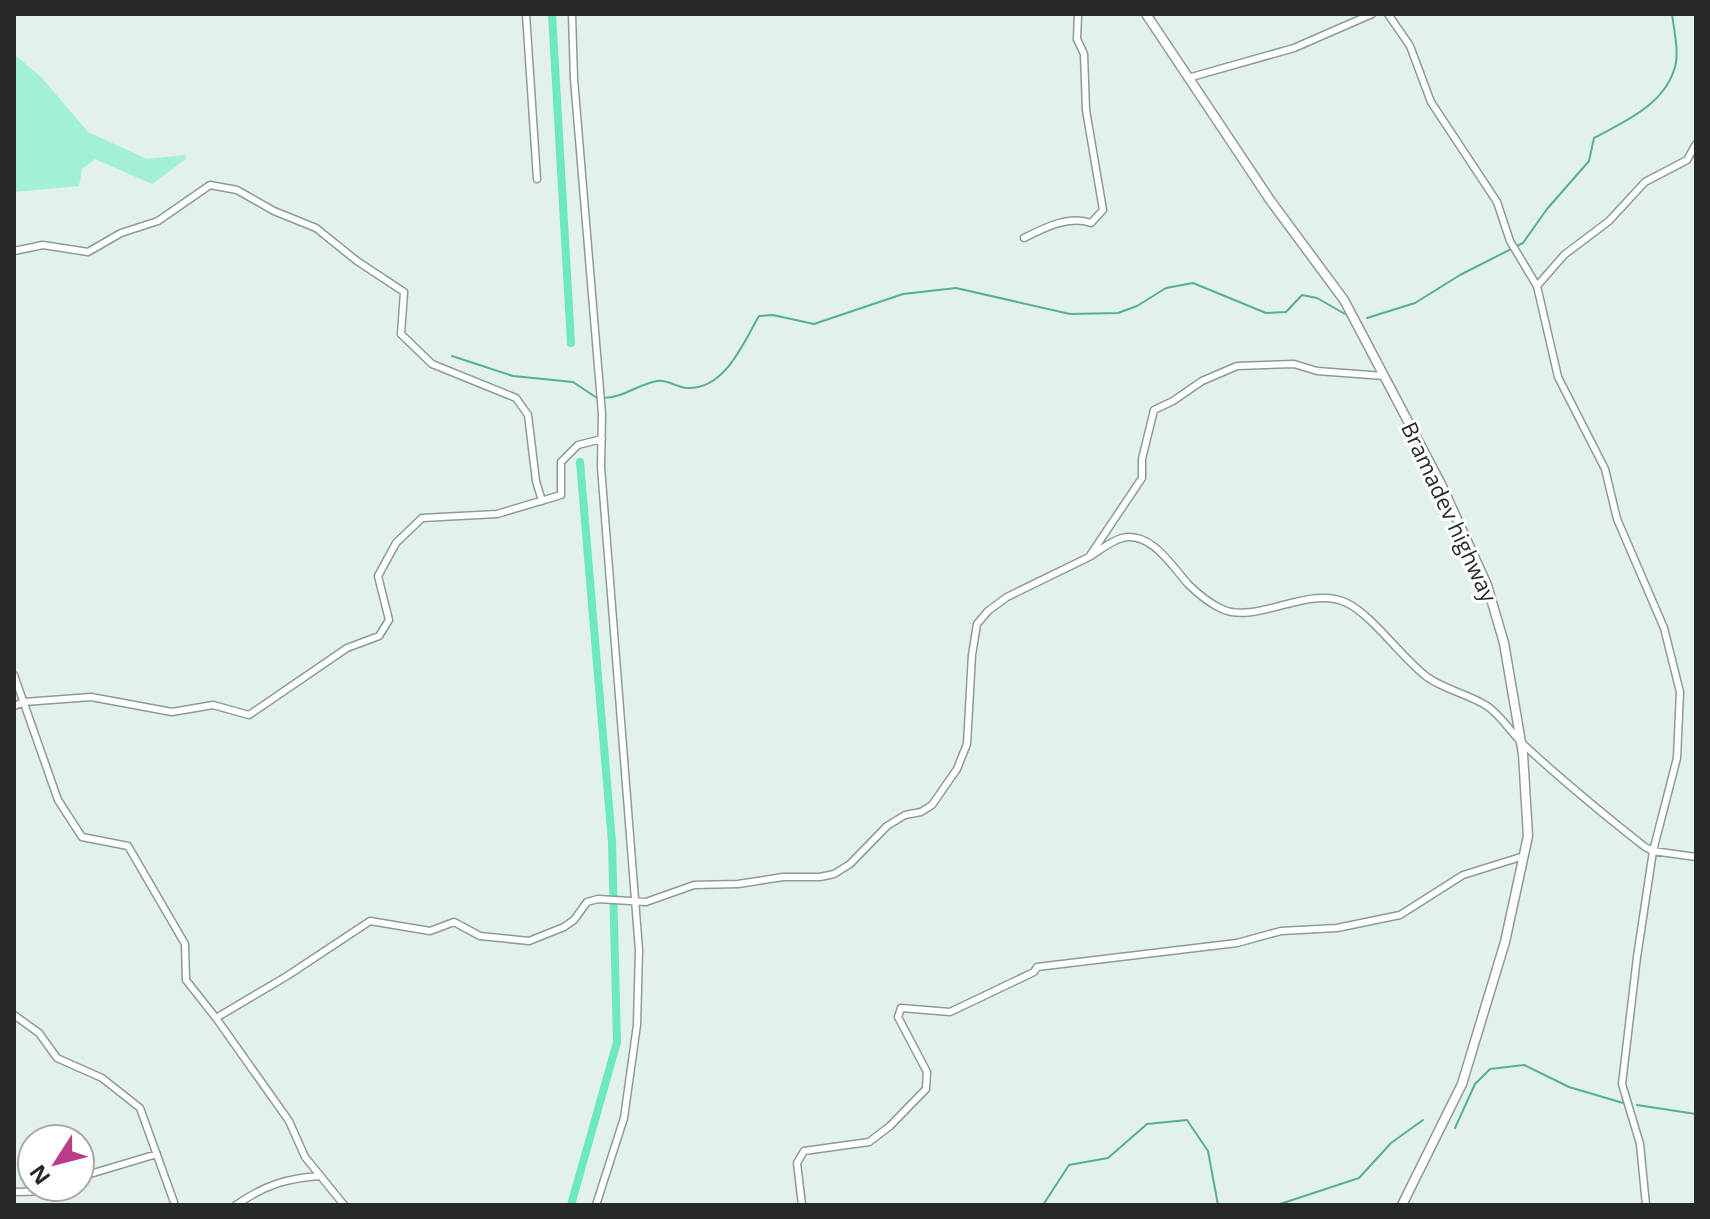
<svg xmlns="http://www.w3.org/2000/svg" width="1710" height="1219" font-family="'Open Sans',sans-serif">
<rect width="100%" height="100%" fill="#e2f1eb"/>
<!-- green -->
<path fill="#a1f1d2" d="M14 54 42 78 88 132 147 159 185 155 186 159 152 184 95 159 82 169 79 186 14 192Z"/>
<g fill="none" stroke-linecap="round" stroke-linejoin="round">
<!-- stream -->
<path stroke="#57b092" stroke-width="2" d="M1367 318 1415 303 1460 275 1523 243 1547 209 1589 161 1594 138C1624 122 1663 105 1674 70 1680 54 1674 31 1672 14
M452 356 513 376 573 382 597 398
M604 398C622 398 639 384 657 381 668 379 677 388 687 388 725 390 743 343 759 316L773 315 814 324 903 294 956 288 1070 314 1118 313 1137 306 1166 288 1193 283 1266 313 1286 312 1302 295 1317 298 1345 314
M1637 1105 1696 1114
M1455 1128 1475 1084 1490 1069 1524 1065 1569 1087 1623 1103
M1043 1205 1069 1165 1108 1158 1147 1124 1187 1120 1208 1151 1218 1205
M1277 1205 1359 1178 1391 1143 1423 1120"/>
<!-- canal -->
<path stroke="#6de9bf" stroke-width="8" d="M552 14 571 343
M571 1205 617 1042 612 842 580 462"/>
<!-- minor casing -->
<g stroke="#8e9b95" stroke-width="9">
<path id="minor" d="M526 14 537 179
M572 14 574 79 602 414 601 467 639 950 637 1025 624 1118 596 1205
M1388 14 1410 46 1431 102 1497 202 1510 241 1537 286 1558 377 1605 469 1617 519 1664 628 1680 692 1677 758 1653 851 1637 957 1622 1084 1640 1144 1646 1205
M1188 78 1294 48 1372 14
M1024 238C1044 228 1069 215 1091 223L1103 210 1086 110 1084 54 1077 39 1078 14
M14 251 43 245 88 252 121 233 158 221 210 185 237 190 274 211 316 228 357 261 404 292 401 334 432 364 516 398 528 415 536 481 542 501
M1537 286 1564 255 1609 221 1645 182 1687 160 1696 144
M1091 556C1100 550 1111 541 1122 538 1151 531 1172 566 1188 584 1197 593 1211 604 1222 609 1256 625 1311 584 1347 603 1372 615 1402 658 1427 677 1445 690 1469 694 1487 706 1502 716 1511 733 1524 745 1563 781 1603 814 1645 847L1653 851 1696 857
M14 675 58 800 82 837 128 846 185 944 186 980 216 1018 289 1121 305 1157 344 1205
M14 706 24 702 91 697 172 712 213 705 249 715 347 648 379 636 389 620 378 576 396 543 422 518 497 514 561 495V462L578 445 602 439
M14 1015 39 1033 57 1058 102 1078 140 1108 175 1205
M216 1018 287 976 370 921 430 931 454 922 480 936 529 941 564 927 574 920 587 902 598 899 646 902 694 885 738 884 783 877H820L834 874 850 864 887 826 905 815 921 812 932 805 957 769 967 744 972 655 977 624 988 611 1007 597 1089 557 1142 478V459L1154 410 1173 401 1202 381 1237 366 1294 364 1317 371 1384 376
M80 1177 157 1154
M14 1192 57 1191 64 1187
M236 1205C265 1185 287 1178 321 1176
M802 1205 797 1163 804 1151 869 1142 890 1126 926 1089 927 1072 898 1017 901 1008 950 1012 1034 972 1037 967 1237 943 1281 931 1337 928 1400 915 1463 875 1524 856"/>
</g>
<!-- tertiary casing -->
<g stroke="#8e9b95" stroke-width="11">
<path id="tertiary" d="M1146 14 1270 200 1344 300 1441 484 1487 585 1504 643 1523 754 1528 836 1505 942 1462 1084 1402 1205"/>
</g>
<!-- minor -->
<use href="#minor" stroke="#fff" stroke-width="6"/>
<!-- tertiary -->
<use href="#tertiary" stroke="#fff" stroke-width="8"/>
</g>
<g text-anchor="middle" stroke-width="6" stroke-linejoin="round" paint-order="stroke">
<!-- street labels -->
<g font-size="22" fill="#252a28" stroke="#fff">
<text transform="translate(1449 512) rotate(65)" y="8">Bramadev highway</text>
</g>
</g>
<!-- border -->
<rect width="1710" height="1219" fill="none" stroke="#252a28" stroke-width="32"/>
<!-- north arrow -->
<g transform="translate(56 1163) rotate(234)"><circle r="38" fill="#ffffff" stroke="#a8aaa9" stroke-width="2"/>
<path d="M0-6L14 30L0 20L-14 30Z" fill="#bb3b86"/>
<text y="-12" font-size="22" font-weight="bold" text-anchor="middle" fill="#252a28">N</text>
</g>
</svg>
